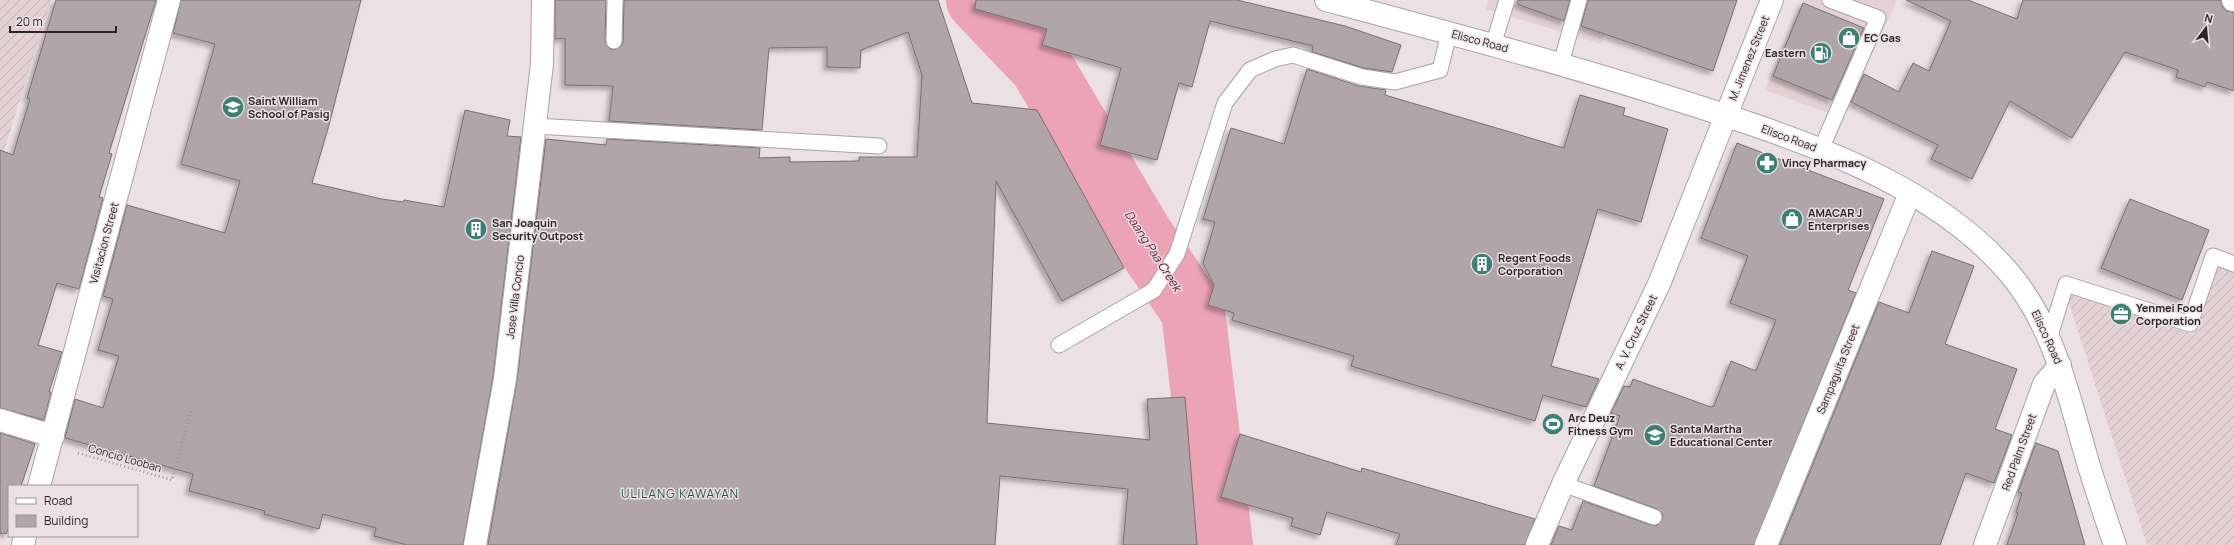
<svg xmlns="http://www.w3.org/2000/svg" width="2234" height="545" font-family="Manrope,sans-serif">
<defs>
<pattern id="industrial-furrows" width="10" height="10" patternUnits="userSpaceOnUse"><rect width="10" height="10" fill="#e3d1d5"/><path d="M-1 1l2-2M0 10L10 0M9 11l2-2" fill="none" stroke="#c3b3b7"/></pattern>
<filter id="shadow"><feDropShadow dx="-3.5" dy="3.5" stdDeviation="2" flood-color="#0004"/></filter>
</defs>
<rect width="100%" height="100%" fill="#ebe0e3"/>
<!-- built -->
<path fill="#e3d1d5" d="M1488 0H1616L1601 44 1486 9Z
M1802 0H1897L1843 118 1765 90Z"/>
<!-- industrial -->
<path fill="url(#industrial-furrows)" d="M0 0H51L4 151 0 149Z
M2216 262 2234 269V545H2147L2065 291 2193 334Z"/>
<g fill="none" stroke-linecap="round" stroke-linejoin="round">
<!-- river -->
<path stroke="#eca3b8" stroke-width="64" d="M978 0 1041 66 1141 235 1193 311 1221 545"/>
</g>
<!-- building -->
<path fill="#b0a6a9" stroke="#797072" filter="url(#shadow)" d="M56 0H156L109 153 112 154 99 197 103 198 79 289 57 283 38 345 62 352 49 392H51L44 420 0 408V150L13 155 30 99 27 98Z
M181 0H361L329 125 312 183 382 199 403 202 404 200 444 207 465 110 510 120 507 136 521 137 493 377 463 545H407L374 536 376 528 323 514 319 529 264 514 265 511 189 491 193 474 65 438 75 399 103 408 119 356 98 350 113 299 103 296 127 205 225 233 240 181 181 164 215 44 173 33Z
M555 0H606L605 41 609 48 614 50 621 46 623 42 624 0H938L972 103 1037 110 1124 268 1062 301 996 181 987 423 1150 440 1147 399 1185 397 1197 545H1123L1128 489 1000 476 995 545H488L517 380 546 139 606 145 607 139 760 148 759 158 790 157V162L859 161V157H917L922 75 908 32 861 50 860 68 827 67V47L769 48 762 130 609 121 613 86 565 85V38L555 39Z
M976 0H1237L1345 26 1401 45 1392 72 1364 68 1312 52 1313 46 1210 21 1192 87 1179 83 1157 160 1100 145 1121 68 1042 45 1047 29 975 9Z
M1518 0H1570L1564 21 1517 4Z
M1588 0H1737L1713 71 1581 26Z
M1906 0H1968L2017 19 2023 0H2221L2222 6 2226 11 2234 12V91L2207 82 2205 87 2176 77 2178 70 2125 52 2072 138 2010 101 1972 179 1931 159 1938 145 1851 102 1864 74 1899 92 1913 63 1929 71 1951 21Z
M1803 3 1864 28 1832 100 1773 76Z
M1307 69 1359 86 1386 90 1385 95 1564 148 1580 95 1625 108 1623 115 1668 129 1641 222 1598 209 1551 366 1599 379 1586 407 1543 395 1535 421 1351 366 1354 356 1232 320 1234 313 1208 305 1214 285 1203 263 1215 222 1203 219 1231 128 1284 144Z
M1737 143 1884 199 1848 290 1856 293 1754 545H1551L1559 526 1572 530 1583 501 1651 525 1656 526 1662 520 1663 515 1657 509 1594 486 1620 416 1611 413 1624 386 1630 387 1633 379 1711 407 1714 406 1731 361 1756 371 1776 320 1730 303 1748 256 1701 238Z
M2130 199 2209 230 2182 300 2101 268Z
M1932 251 1974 266 1945 344 2017 369 1995 429 2012 435 1994 483 1966 473 1940 545H1780L1879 302 1909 313Z
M0 433 35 444 21 486H9V526L6 534 0 533Z
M1240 434 1361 472 1362 468 1535 519 1525 545H1396L1400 534 1327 512 1320 535 1291 526 1293 518 1221 497Z
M2036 443 2058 451 2085 545H2007L2018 513 2016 512 2022 493 2018 492Z"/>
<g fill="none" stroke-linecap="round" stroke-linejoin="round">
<!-- service casing -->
<g stroke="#aca2a4" stroke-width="17">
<path id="service" d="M614 41 615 0
M1493 45 1507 0
M1561 63 1579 0
M535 126 879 146
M1821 149 1878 18 1830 0
M2049 339 2066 284 2190 324 2213 256 2234 264
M1059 345 1154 290 1177 254 1225 103 1250 70 1275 59 1293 55 1362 77 1395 82 1440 70 1449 33
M1563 484 1654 517"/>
</g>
<!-- minor casing -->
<g stroke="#aca2a4" stroke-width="24">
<path id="minor" d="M2233 0H2234
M0 420 53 436
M475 545 505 379 542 64 543 0
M1766 545 1910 193
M1985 545 2044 384 2060 365"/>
</g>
<!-- tertiary casing -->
<g stroke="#aca2a4" stroke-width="24">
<path id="tertiary" d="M1537 545 1563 484 1659 284 1772 0"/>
</g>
<!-- secondary casing -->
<g stroke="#aca2a4" stroke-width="24">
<path id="secondary" d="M1326 0C1438 30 1551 60 1662 95 1780 133 1928 176 2010 274 2056 329 2069 399 2089 466 2097 492 2106 519 2115 545
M39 486 169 0
M23 545 25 536"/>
</g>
<!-- path -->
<path stroke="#9d9597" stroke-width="2.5" stroke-dasharray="1 3" stroke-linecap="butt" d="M78 453 172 480 191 411"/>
<!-- service -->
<use href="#service" stroke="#fff" stroke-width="15"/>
<!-- minor -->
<use href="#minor" stroke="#fff" stroke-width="22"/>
<!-- tertiary -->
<use href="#tertiary" stroke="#fff" stroke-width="22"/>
<!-- secondary -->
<use href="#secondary" stroke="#fff" stroke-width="22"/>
</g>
<!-- icons -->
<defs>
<g id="shop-disc" transform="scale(1.15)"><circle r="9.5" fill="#3c8073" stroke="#ebe0e3"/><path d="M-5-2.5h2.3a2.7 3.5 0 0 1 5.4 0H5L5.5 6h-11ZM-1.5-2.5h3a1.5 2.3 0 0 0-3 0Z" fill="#fff"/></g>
<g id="fuel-disc" transform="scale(1.15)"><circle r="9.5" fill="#3c8073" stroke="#ebe0e3"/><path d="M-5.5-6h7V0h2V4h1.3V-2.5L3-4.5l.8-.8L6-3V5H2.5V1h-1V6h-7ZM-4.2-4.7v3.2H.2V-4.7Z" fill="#fff"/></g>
<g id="school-disc" transform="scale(1.15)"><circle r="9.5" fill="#3c8073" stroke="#ebe0e3"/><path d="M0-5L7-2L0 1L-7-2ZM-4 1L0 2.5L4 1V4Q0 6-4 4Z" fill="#fff"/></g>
<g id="pharmacy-disc" transform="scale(1.15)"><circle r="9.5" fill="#3c8073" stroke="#ebe0e3"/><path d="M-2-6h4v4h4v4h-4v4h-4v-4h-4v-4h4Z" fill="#fff"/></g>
<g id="building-disc" transform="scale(1.15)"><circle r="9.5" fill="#3c8073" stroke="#ebe0e3"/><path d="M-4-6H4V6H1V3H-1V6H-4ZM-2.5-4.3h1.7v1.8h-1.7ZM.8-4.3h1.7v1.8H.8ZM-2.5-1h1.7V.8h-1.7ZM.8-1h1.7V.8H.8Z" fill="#fff"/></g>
<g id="office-disc" transform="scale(1.15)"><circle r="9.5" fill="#3c8073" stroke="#ebe0e3"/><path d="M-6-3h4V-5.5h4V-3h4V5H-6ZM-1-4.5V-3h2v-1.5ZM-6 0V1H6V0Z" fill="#fff"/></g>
<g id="stadium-disc" transform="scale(1.15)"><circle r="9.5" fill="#3c8073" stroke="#ebe0e3"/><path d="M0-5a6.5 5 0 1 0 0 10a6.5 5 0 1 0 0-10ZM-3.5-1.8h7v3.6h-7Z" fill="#fff"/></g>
</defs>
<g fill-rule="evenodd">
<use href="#shop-disc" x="1849" y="38"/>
<use href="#fuel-disc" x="1821" y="53"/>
<use href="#school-disc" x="233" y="107"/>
<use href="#pharmacy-disc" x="1767" y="163"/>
<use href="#shop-disc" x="1792" y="219"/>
<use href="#building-disc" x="476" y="229"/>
<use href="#building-disc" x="1482" y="264"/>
<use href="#office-disc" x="2121" y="314"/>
<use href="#stadium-disc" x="1553" y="424"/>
<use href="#school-disc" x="1655" y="435"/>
</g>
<g text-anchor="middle" stroke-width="3" stroke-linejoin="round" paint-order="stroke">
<!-- poi labels -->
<g font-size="11" font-weight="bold" fill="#2a2627" stroke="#ebe0e3" text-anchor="start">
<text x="1864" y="42">EC Gas</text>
<text x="1806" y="57" text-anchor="end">Eastern</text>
<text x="248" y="105">Saint William<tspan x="248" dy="13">School of Pasig</tspan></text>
<text x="1782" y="167">Vincy Pharmacy</text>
<text x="1808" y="217">AMACAR J<tspan x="1808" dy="13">Enterprises</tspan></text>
<text x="492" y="227">San Joaquin<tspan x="492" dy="13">Security Outpost</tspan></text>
<text x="1498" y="262">Regent Foods<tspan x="1498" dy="13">Corporation</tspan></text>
<text x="2136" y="312">Yenmei Food<tspan x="2136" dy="13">Corporation</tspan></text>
<text x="1568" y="422">Arc Deuz<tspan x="1568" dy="13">Fitness Gym</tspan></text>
<text x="1670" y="433">Santa Martha<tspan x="1670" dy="13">Educational Center</tspan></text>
</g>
<!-- street labels -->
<g font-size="11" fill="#2a2627" stroke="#ebe0e3">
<text transform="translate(1480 41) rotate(15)" y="4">Elisco Road</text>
<text transform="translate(1749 58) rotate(-68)" y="4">M. Jimenez Street</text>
<text transform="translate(1789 138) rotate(20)" y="4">Elisco Road</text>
<text transform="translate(104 243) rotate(-75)" y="4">Visitacion Street</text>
<text transform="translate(515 297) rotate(-83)" y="4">Jose Villa Concio</text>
<text transform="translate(1636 332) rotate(-64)" y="4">A. V. Cruz Street</text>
<text transform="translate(2047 337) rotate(65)" y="4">Elisco Road</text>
<text transform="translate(1838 369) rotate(-68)" y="4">Sampaguita Street</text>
<text transform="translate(2019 452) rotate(-70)" y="4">Red Palm Street</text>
<text transform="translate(125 458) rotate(16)" y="4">Concio Looban</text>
</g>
<!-- water labels -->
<g font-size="12" font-style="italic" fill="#630e34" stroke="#ebe0e3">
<text transform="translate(1153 251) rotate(57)" y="4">Daang Paa Creek</text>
</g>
<!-- neighbourhood labels -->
<g font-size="12" letter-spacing="1" fill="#20574d" stroke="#ebe0e3">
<text x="680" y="498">ULILANG KAWAYAN</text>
</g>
</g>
<!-- legend -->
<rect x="8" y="485" width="130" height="52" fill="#ebe0e3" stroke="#9e9698"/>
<rect x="16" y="498" width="20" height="6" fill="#ffffff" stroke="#9e9698"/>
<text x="44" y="505" font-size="12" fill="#2a2627">Road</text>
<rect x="16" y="515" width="20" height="12" fill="#b0a6a9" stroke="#9e9698"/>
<text x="44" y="525" font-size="12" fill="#2a2627">Building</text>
<!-- north arrow -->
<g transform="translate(2206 28) rotate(16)" stroke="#ebe0e3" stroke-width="3" paint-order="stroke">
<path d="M0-3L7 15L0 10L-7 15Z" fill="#2a2627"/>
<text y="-6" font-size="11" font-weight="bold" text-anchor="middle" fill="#2a2627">N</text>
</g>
<!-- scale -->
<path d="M10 26v6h106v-6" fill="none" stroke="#2a2627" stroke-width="2"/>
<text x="16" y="26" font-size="12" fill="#2a2627" stroke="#ebe0e3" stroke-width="3" paint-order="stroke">20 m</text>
</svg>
